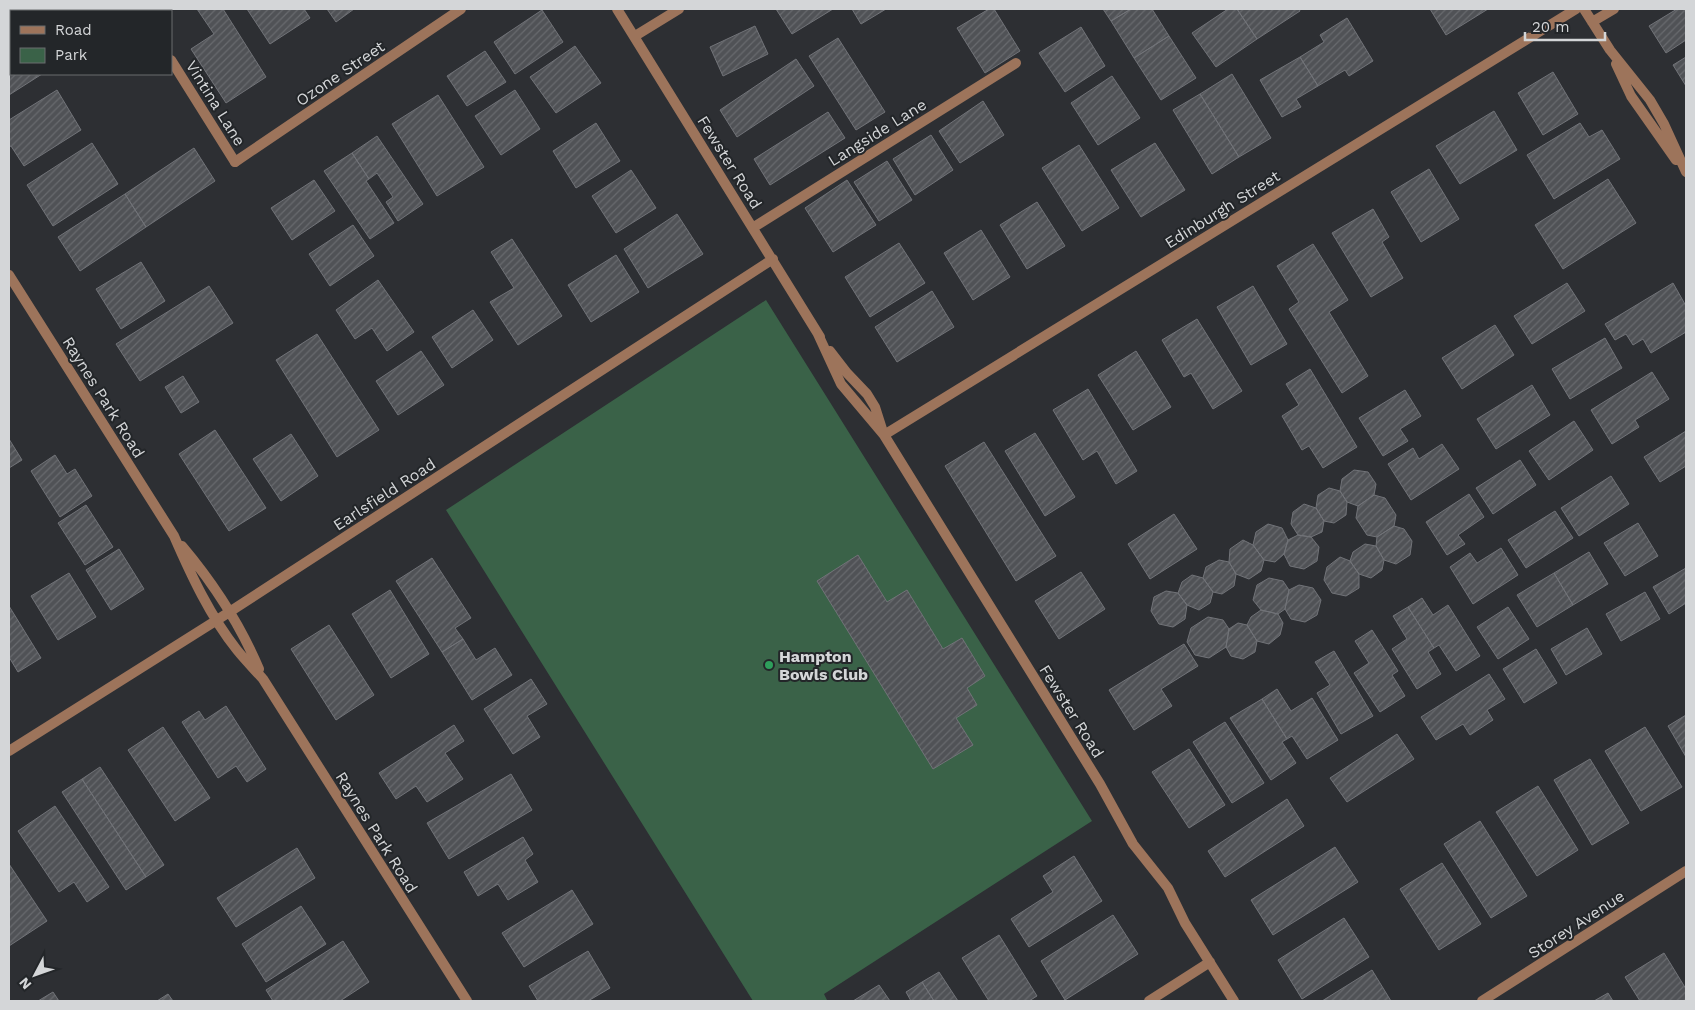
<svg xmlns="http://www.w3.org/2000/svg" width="1695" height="1010" font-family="'Work Sans',sans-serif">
<defs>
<pattern id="building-hatch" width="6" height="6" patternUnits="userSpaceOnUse" patternTransform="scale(1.25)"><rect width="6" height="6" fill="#505256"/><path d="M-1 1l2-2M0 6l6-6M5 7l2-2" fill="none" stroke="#686a6e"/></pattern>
</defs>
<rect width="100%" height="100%" fill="#2d2f33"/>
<!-- park -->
<path fill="#3a6248" d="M766 300 1092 821 824 994 827 1000 825 1001H753L446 510Z"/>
<!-- building -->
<path fill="url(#building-hatch)" stroke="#717378" d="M69 9H94L96 11H65Z
M197 9H223L266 77 226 103 191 49 214 34Z
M247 9H304L310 18 270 44Z
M327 9H354L336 22Z
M776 9H833L792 34Z
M852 9H886L861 24Z
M989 9H994L1020 51 985 73 957 28Z
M1103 9H1131L1111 21Z
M1131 9H1152L1169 36 1134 58 1111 21Z
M1228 9H1237L1257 39 1216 67 1192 33Z
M1237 9H1299L1300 11 1257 39Z
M1430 9H1488L1446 35Z
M1677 9H1686V40L1666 53 1649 26Z
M542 10 563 42 515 74 494 42Z
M1347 18 1373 61 1349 76 1345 70 1318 86 1300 57 1324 42 1320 35Z
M755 26 768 54 723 76 710 47Z
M1081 27 1105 66 1065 92 1039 53Z
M1169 36 1196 78 1161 100 1134 58Z
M838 38 885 112 856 130 809 56Z
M11 45V74H42L9 95V47Z
M575 46 601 83 556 113 530 77Z
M485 51 506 82 467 106 447 76Z
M1300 57 1318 86 1296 99 1301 107 1282 117 1260 80Z
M1686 57V86L1673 65Z
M796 59 814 86 737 137 720 110Z
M1553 72 1578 114 1543 135 1518 93Z
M1232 74 1271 138 1239 157 1200 94Z
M1112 76 1140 118 1098 145 1071 103Z
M57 90 81 130 24 166 11 146 9 147V120Z
M515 90 540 129 501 155 475 116Z
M1200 94 1239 157 1212 174 1173 110Z
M438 95 484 167 437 196 392 124Z
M983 101 1004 135 960 163 939 131Z
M1494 111 1517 150 1460 184 1436 146Z
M828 112 845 138 770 185 754 159Z
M596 123 620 161 576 188 553 151Z
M1580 123 1589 137 1602 130 1620 159 1554 199 1527 155Z
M931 135 953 170 915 195 893 159Z
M377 136 423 204 398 221 386 202 393 197 377 173 369 179 352 153Z
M92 143 118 184 53 226 27 185Z
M1155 143 1185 190 1141 217 1111 170Z
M1079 145 1119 208 1082 231 1042 168Z
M194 148 215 181 146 227 125 194Z
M352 153 369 179 366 181 394 223 370 239 324 171Z
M887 161 912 200 879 221 854 182Z
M1429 169 1459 219 1421 242 1391 192Z
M631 170 656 208 616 233 592 196Z
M1608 179 1636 223 1563 269 1535 225Z
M314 180 335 211 292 240 271 208Z
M847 180 876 225 833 252 805 208Z
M125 194 146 227 80 271 58 237Z
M1037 202 1065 246 1027 269 1000 225Z
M1373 209 1389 237 1382 242 1403 278 1371 297 1332 233Z
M677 214 703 254 648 288 624 249Z
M353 225 374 256 330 286 309 254Z
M981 230 1010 277 973 300 944 253Z
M512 239 562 316 518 345 490 302 514 288 491 252Z
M899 243 925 283 870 317 845 277Z
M1313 244 1348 300 1329 312 1368 376 1342 393 1289 309 1299 302 1277 266Z
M616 255 639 292 591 322 568 285Z
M141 262 165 301 121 329 96 289Z
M378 280 414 332 387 351 372 328 355 339 336 310Z
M1567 283 1585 311 1532 344 1514 316Z
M1673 283 1686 306V332L1651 353 1643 339 1633 345 1626 334 1615 340 1605 324Z
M209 286 233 323 140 381 116 344Z
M1253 286 1287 344 1251 365 1217 307Z
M932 291 954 327 897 362 875 327Z
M473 310 493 340 452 368 432 337Z
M1197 319 1242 391 1213 409 1191 373 1184 377 1162 340Z
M1495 325 1514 355 1462 389 1442 358Z
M317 334 379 430 337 457 276 360Z
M1605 338 1622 368 1570 399 1552 369Z
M421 351 444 385 398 415 376 381Z
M1136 351 1171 407 1133 430 1098 375Z
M1310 369 1357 447 1323 468 1309 446 1302 450 1282 416 1299 405 1286 384Z
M1652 372 1669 399 1635 420 1639 427 1612 444 1591 410Z
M183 376 199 402 181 413 165 387Z
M1532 385 1550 415 1496 449 1477 419Z
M1088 389 1137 471 1116 484 1097 451 1083 460 1053 410Z
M1405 390 1421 416 1400 429 1408 441 1383 456 1359 418Z
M1574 421 1593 450 1549 480 1529 451Z
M215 430 266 508 229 531 179 454Z
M1686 431V466L1660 482 1644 457Z
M1035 433 1075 497 1045 516 1005 451Z
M291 434 318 476 281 501 253 459Z
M9 439 22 460 9 468Z
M984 442 1056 556 1016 581 945 466Z
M1442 444 1459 469 1411 500 1388 464 1413 448 1419 459Z
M55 455 67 474 75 469 92 496 60 517 31 471Z
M1520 460 1536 485 1493 514 1476 488Z
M1354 470 1368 472 1376 484 1374 495 1358 506 1347 502 1340 491 1342 479Z
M1611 476 1629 504 1579 536 1561 508Z
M1329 488 1340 491 1347 502 1346 515 1334 523 1324 521 1316 508 1318 495Z
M1469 494 1484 517 1458 535 1465 544 1447 555 1426 522Z
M1374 495 1385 498 1396 515 1394 526 1377 537 1367 535 1356 518 1358 506Z
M1304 504 1316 508 1324 521 1322 532 1311 537 1298 535 1291 524 1293 512Z
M86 505 113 547 85 565 58 523Z
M1555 511 1573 538 1526 568 1508 540Z
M1174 514 1197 549 1150 579 1128 544Z
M1638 523 1658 556 1625 576 1604 543Z
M1268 524 1282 528 1288 540 1284 554 1275 562 1264 560 1253 545 1256 532Z
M1394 526 1404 529 1412 541 1410 555 1396 564 1384 560 1376 546 1377 537Z
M1298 535 1311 537 1319 547 1317 561 1304 569 1290 566 1284 554 1288 540Z
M1243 540 1253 545 1264 560 1261 571 1249 579 1236 574 1229 562 1230 549Z
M1365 544 1376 546 1384 560 1382 570 1371 578 1359 574 1350 561 1353 552Z
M1501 548 1518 575 1473 604 1450 567 1470 553 1477 563Z
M119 549 144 589 111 610 86 570Z
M1589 552 1608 584 1573 605 1554 573Z
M858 555 887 602 907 590 943 649 962 638 985 676 967 688 977 705 956 718 973 745 933 769 817 581Z
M1340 557 1350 561 1359 574V588L1346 596 1332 593 1324 580 1327 567Z
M432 558 471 618 455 628 463 639 442 652 396 581Z
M1219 560 1229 562 1236 574 1234 586 1222 594 1213 592 1203 578 1206 567Z
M1686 568V603L1669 614 1653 587Z
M1081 572 1105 609 1059 639 1035 601Z
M69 573 96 617 58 640 31 596Z
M1554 573 1573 605 1537 627 1517 595Z
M1192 575 1203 578 1213 592 1210 603 1199 610 1187 605 1178 593 1182 582Z
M1269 578 1283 581 1289 590 1285 609 1278 614 1261 610 1253 600 1257 585Z
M1299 585 1313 588 1321 600 1317 615 1305 622 1291 619 1285 609 1289 590Z
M390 590 429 654 391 678 352 614Z
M1166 591 1178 593 1187 605 1185 619 1173 627 1159 624 1151 611 1154 597Z
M1645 592 1660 619 1621 641 1606 614Z
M1422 598 1433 615 1448 605 1480 656 1456 671 1439 645 1434 648 1408 607Z
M9 606 41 658 18 672 9 657Z
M1408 607 1434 648 1428 652 1441 674 1417 689 1392 649 1407 639 1393 616Z
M1508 607 1529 639 1498 659 1477 627Z
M1261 610 1278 614 1283 623 1280 635 1269 644 1257 641 1247 625 1251 617Z
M1208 617 1223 620 1229 629 1226 647 1209 658 1195 655 1187 642 1191 628Z
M1238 623 1247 625 1257 641 1255 652 1243 659 1231 656 1226 647 1229 629Z
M329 625 374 695 336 720 291 649Z
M1587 628 1602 654 1566 675 1551 649Z
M1372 630 1398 671 1392 675 1405 696 1380 712 1354 673 1369 663 1355 641Z
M463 639 476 660 495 648 512 675 472 700 442 652Z
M1184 644 1198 666 1161 689 1172 706 1134 730 1109 690Z
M1536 649 1557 683 1524 703 1503 669Z
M1334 651 1373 716 1341 734 1317 693 1330 685 1315 662Z
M1489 674 1505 699 1487 710 1493 720 1470 735 1463 724 1436 740 1421 717Z
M531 679 547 704 527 716 540 737 513 754 484 709Z
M1277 689 1291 711 1312 698 1338 740 1307 759 1292 736 1287 739 1262 699Z
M1262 699 1287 739 1282 742 1296 763 1271 780 1230 718Z
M226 706 266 769 247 782 236 766 218 778 182 722 199 711 205 720Z
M1686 715V757L1668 726Z
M1225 722 1264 783 1232 803 1193 742Z
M454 725 464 741 445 753 463 779 427 802 416 786 396 799 379 773Z
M163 727 210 798 175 821 128 750Z
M1645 727 1682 787 1641 811 1605 751Z
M1397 734 1414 759 1347 802 1330 778Z
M1189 749 1225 805 1189 828 1152 772Z
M1590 759 1629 823 1592 845 1554 780Z
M100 767 164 865 146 877 82 779Z
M511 774 532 810 449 859 427 823Z
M82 779 146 877 126 890 62 792Z
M1538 786 1578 850 1537 876 1496 812Z
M1287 799 1304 826 1225 877 1208 851Z
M55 806 109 887 87 902 74 882 59 892 18 831Z
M1480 821 1527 896 1491 918 1444 844Z
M523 837 533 854 525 860 538 882 508 900 498 884 478 896 464 872Z
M1335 847 1358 882 1273 935 1251 900Z
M297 848 315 878 236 927 217 898Z
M1074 856 1102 901 1029 947 1011 919 1053 892 1043 876Z
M1442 863 1481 924 1439 950 1400 889Z
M9 864 47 921 9 946Z
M572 890 593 924 524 967 502 933Z
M301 906 326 944 266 982 242 944Z
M1113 915 1138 954 1065 1000 1041 961Z
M1344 918 1369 957 1302 999 1278 960Z
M999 935 1037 996 1029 1001H989L962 958Z
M343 941 369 982 340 1001H273L266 990Z
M588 951 610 988 588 1001H538L529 986Z
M1664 953 1686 989V1001H1640L1625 977Z
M1372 970 1391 1001H1322Z
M939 972 958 1001H934L922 982Z
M922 982 934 1001H911L906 992Z
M879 985 890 1001H853Z
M53 992 59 1001H38Z
M1608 993 1613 1001H1594Z
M168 994 173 1001H157Z"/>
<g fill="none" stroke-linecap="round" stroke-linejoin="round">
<!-- service -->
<path stroke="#9d745b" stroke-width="10" d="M139 9 140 11
M171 60 235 162"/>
<!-- minor -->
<path stroke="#9d745b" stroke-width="10" d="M617 9 820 337
M1584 9 1610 50 1650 100 1664 124 1686 172
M1592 22 1614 9
M635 36 679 9
M1616 64 1631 96 1676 160
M235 162 461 9
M754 227 1016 63
M9 275 174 536C191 575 210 616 237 650 245 660 254 669 263 679L467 1001
M817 332 841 384 884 435 1100 784 1133 844 1168 888 1185 923 1234 1001
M830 351 847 373 867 394 875 407 882 429
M884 435 1576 9
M182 546C214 584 240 624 259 669
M9 751 217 620 773 259
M1149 1001 1210 962
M1482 1001 1686 871"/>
</g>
<!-- markers -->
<circle fill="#2e9e5b" stroke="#232629" stroke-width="2" cx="769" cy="665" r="5"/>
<g text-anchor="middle" stroke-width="4" stroke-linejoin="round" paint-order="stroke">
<!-- street labels -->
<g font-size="16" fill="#d4d6d8" stroke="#232629">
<text transform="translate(340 73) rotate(-34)" y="6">Ozone Street</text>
<text transform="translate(216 103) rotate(58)" y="6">Vintina Lane</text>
<text transform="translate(877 132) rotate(-32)" y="6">Langside Lane</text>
<text transform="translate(730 162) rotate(58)" y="6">Fewster Road</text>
<text transform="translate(1222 209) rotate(-32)" y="6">Edinburgh Street</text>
<text transform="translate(104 397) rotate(58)" y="6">Raynes Park Road</text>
<text transform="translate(384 494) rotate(-33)" y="6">Earlsfield Road</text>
<text transform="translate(1072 711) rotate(58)" y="6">Fewster Road</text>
<text transform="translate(377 832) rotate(58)" y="6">Raynes Park Road</text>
<text transform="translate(1576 924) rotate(-33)" y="6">Storey Avenue</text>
</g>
<!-- poi labels -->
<g font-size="16" font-weight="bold" fill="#d4d6d8" stroke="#232629" text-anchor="start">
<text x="779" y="662">Hampton<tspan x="779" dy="18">Bowls Club</tspan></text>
</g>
</g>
<!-- border -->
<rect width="1695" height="1010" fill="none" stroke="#d4d6d8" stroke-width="20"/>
<!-- legend -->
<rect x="10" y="10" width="162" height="65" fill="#232629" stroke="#6a6c6f"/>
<rect x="20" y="26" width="25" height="8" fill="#9d745b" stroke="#6a6c6f"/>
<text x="55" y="35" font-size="15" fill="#d4d6d8">Road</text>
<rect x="20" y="48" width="25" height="15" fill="#3a6248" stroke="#6a6c6f"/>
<text x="55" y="60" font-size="15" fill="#d4d6d8">Park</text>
<!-- north arrow -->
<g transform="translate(35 975) rotate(229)" stroke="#232629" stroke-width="4" paint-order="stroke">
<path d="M0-4L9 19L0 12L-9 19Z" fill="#d4d6d8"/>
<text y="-8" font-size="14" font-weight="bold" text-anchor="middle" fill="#d4d6d8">N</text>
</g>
<!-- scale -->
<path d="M1525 32v8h80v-8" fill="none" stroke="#d4d6d8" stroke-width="2.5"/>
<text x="1532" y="32" font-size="15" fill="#d4d6d8" stroke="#232629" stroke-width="4" paint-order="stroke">20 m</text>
</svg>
